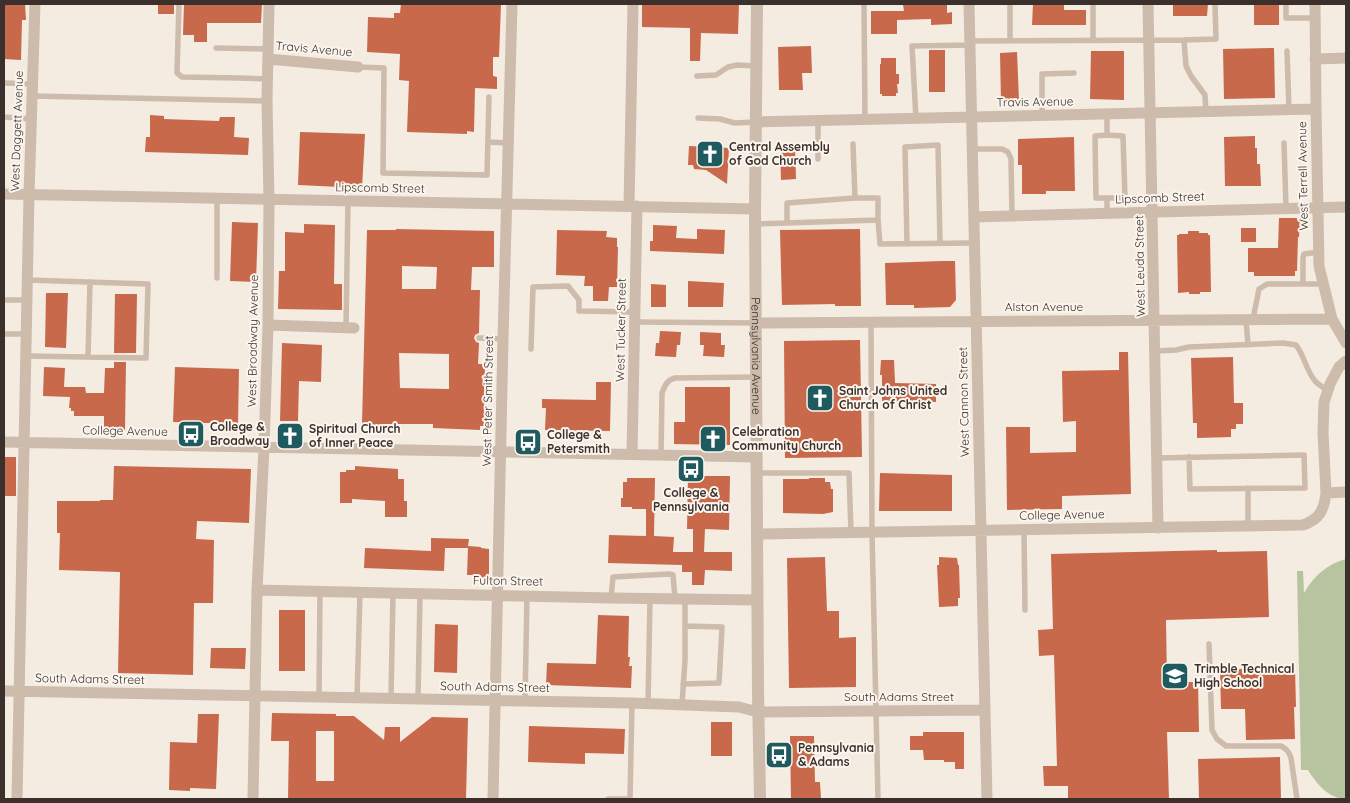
<svg xmlns="http://www.w3.org/2000/svg" width="1350" height="803" font-family="Quicksand,sans-serif">
<rect width="100%" height="100%" fill="#f4ebe1"/>
<!-- green -->
<path fill="#b8c4a0" d="M1346 559V799C1329 799 1316 783 1308 770H1301L1297 571H1303L1304 593C1314 576 1327 564 1346 559Z"/>
<!-- building -->
<path fill="#c8694b" fill-rule="evenodd" d="M4 4H25L26 20H22L21 60 4 59Z
M158 4H174V14H158Z
M184 4H262L261 23H207V42H194V35H183Z
M401 4H501L499 57H493V76L497 77V89L475 88 474 132 467 131V134L407 132 409 81 399 80 400 54 367 52 368 17 394 18V13H400Z
M642 4H739L738 34 701 33 700 61H690V28L642 27Z
M903 4H947V13L952 12V24L931 25V19L897 20V34H871V11H904Z
M1033 4H1064V10H1086V25H1032Z
M1173 4H1208L1207 16H1173Z
M1254 4H1279V25H1254Z
M811 46 812 73H802L803 90H779L778 47Z
M1274 48 1275 98 1224 99 1223 49Z
M929 50H945V92H929Z
M1091 51H1124V100L1090 99Z
M1017 52 1019 100 1001 101 1000 53Z
M881 58H896V74H899V84H897L898 93H896V96H882V94H880V64H881Z
M150 115 164 116V119L219 121 220 117H235L234 137 249 138 248 155 145 152 146 137H150Z
M300 132 365 134 362 188 298 185Z
M1255 136V148H1257V164H1260L1261 186H1225L1224 137Z
M1074 137 1075 191H1046V194H1022V165H1018V139Z
M780 145H795L796 179 781 180Z
M689 146 729 148 727 184 706 170 694 169 693 165H688Z
M1279 218H1297V220H1300L1299 237H1298L1297 271H1295V276H1254V272H1248V248H1278Z
M232 222 258 223 256 282 230 281Z
M304 224 335 225 334 284H342V310L278 309 279 271H285V232L304 233Z
M653 225 677 226 676 238 697 239V229L725 230 724 254 650 251V241H653Z
M1241 228H1256V242H1241Z
M396 229 494 231V267H472L471 290H480L479 333 475 335 474 338 476 342 479 343 478 364H485L484 426H480V430L433 428V424H382V427H364V423H362L367 230H396ZM402 266 437 267 436 289H402ZM399 353 449 354V389L400 388Z
M860 229 861 306H835V304L782 305 780 230Z
M557 230 607 231 606 237 617 238V247H618L617 287H609L608 301H593V286H584L585 276 556 275Z
M1188 231H1199V233H1208V235H1210L1211 292H1200V294H1189V292L1178 293 1177 235H1179V234H1188Z
M942 261H955L956 300 950 307 914 308V305H886L885 263Z
M688 281 724 283 723 307H688Z
M651 284 666 285V307H651Z
M46 293H68L66 348 45 347Z
M115 294H137L136 353H114Z
M660 331 681 332 680 345H677L676 357 655 356 656 343H659Z
M700 332 721 333V345H725L724 357 703 356 704 345H700Z
M860 340 862 457 785 458 784 341Z
M282 343 322 345 321 382 299 381 298 421H280Z
M1119 352H1128L1131 494 1062 496V509L1007 510 1006 427H1030V453L1076 452V421L1063 422 1062 371 1119 370Z
M1233 357 1234 403H1243V424H1236V429H1231V437L1197 438V423H1193L1191 358Z
M881 360H894L895 383 936 384V402L882 401V375H880Z
M114 362H126L125 430 104 429V416H74V411H71V408H69L70 397 43 396 44 367 65 368 64 387H85L86 393H104L105 368H114Z
M175 367 239 369 238 424 173 422Z
M596 382H611L610 431 545 430 546 408H542V399L596 400Z
M685 387H730V445L674 444V422H685Z
M4 457H16V496H4Z
M114 466 251 469 249 523 197 521 196 539 214 540 213 603H194L193 675 118 673 120 572 59 570 60 533H57V501H100V500H113Z
M355 466 398 469V479H404V501H407V517H385V501L352 499V503H340V472H346V470H355Z
M880 473 952 475V511H879Z
M688 476H730L729 530 705 529 704 552H732V571L705 570 704 585H692V572H682V565L608 563 609 535 646 536V509H632V507H621V498H623V482H627V478H655L654 536 674 537 673 552H693V529H687Z
M809 478H825V482H830L831 489H833V512L823 514 783 513V479H809Z
M431 538 469 539 468 546 481 547V548L489 549V580H476L477 575H467L468 548H445L444 571 364 568 365 548 431 551Z
M1217 550V552L1267 551 1269 617 1166 620 1167 682H1198L1199 732H1167L1169 799H1068V786H1044L1043 766H1057L1054 655 1039 656 1038 630 1053 629 1051 554Z
M825 557 827 611H839V638L856 637V687L789 688 787 558Z
M939 557 957 558 958 565H959L960 598H958V606L939 607 937 565H939Z
M279 610H305V671H279Z
M598 615 629 616 628 657H630L629 666H632L631 688 546 685 547 663 596 664Z
M435 624 458 625 457 673 434 672Z
M211 648H246L245 669 210 668Z
M1295 668 1296 707H1294L1295 739 1246 740 1245 709H1221L1220 672 1238 671V669Z
M272 713 336 714V716H354L384 740 385 727H400V742L432 717 468 718 466 799H288L289 741H271ZM316 731H334V781H316Z
M198 714H219L216 789 190 788V791L169 790 170 742 197 743Z
M711 722H732V756H711Z
M529 726 625 729 624 754 585 753V764L528 762Z
M923 732H964V769H955V762H944V760H924L923 750H910V736H923Z
M790 736H814L815 782H820L821 799H791Z
M1280 757 1281 799H1199L1198 759Z"/>
<g fill="none" stroke-linecap="round" stroke-linejoin="round">
<!-- service -->
<path stroke="#cdbbac" stroke-width="5.5" d="M179 4 177 73 182 77 239 78 267 79
M864 4 865 119
M1010 4V41
M1093 4V41
M1286 4V18H1315
M1184 40 1216 39 1215 4
M970 41 1184 40 1186 66 1191 76 1205 95 1206 112
M216 48 268 49
M1287 51 1289 110
M358 67 384 68 383 173 487 175 489 97
M697 76 716 75 728 67 737 65 756 66
M4 83 32 84
M32 96 267 101
M1107 114V135L1095 136 1096 198H1107V213
M1042 115V74L1074 73
M4 117 31 119
M698 118 720 119 735 123 755 122
M916 119 912 46 970 45
M818 121V159
M488 142 508 143
M1284 143 1286 208
M853 144 855 198
M972 149H1002L1008 152 1011 159 1012 216
M1107 198H1125L1123 136 1107 135
M787 223V203L855 198H878V220
M755 224 878 220 880 244 974 243
M907 244 905 147 938 145 940 243
M217 278V198
M1303 284V258L1304 254 1319 252
M4 300H27
M1253 319 1259 289 1267 284H1323
M1246 320 1248 345
M635 322 756 323
M871 322 872 532 878 799
M346 328 348 201
M4 334H26
M479 338 503 339
M531 349 533 287 568 286 579 300V311L635 312
M1155 351 1176 350 1189 347 1283 343 1296 345C1304 355 1306 370 1315 381 1319 385 1324 388 1328 391
M26 356 146 358 148 284 27 280
M88 357 90 282
M661 455 662 393C665 385 667 380 675 378L756 377
M1157 458 1304 455 1305 488 1190 489 1189 457
M757 473H849L851 532
M1248 488V526
M1024 530 1025 610
M611 598 613 577 669 574 673 575 675 598
M1209 644 1212 730 1217 739 1226 746H1281C1287 749 1289 752 1291 758L1297 799
M683 684 719 683 722 627 685 626
M319 697 320 591
M357 698 360 592
M391 698 393 593
M418 699 420 594
M525 701 527 596
M648 704 650 599
M682 705 685 660V598
M608 799H630L632 703"/>
<!-- minor -->
<path stroke="#cdbbac" stroke-width="11" d="M969 4 987 799
M1148 4 1158 528
M1315 4 1316 109 1319 266 1332 319 1346 343
M268 59 358 67
M1315 59 1346 58
M755 122 1316 109
M4 194 755 209
M629 206 633 4
M974 217 1346 207
M756 323 1332 319
M268 325 354 328
M4 442 756 457
M632 454 637 206
M1326 493 1323 432 1324 402 1330 384 1339 367 1346 361
M757 534 1303 525C1320 519 1324 510 1326 493L1346 492
M257 590 611 598 757 600
M4 691 632 703 739 707 758 712 985 710
M17 799 29 195 35 4
M253 799 257 590 264 447 268 325 269 200 267 101 269 4
M493 799 503 339 512 4"/>
<!-- tertiary -->
<path stroke="#cdbbac" stroke-width="12" id="s1" d="M757 4 755 209 758 691 760 799"/>
</g>
<!-- icons -->
<defs>
<g id="church-square" transform="scale(1.4375)"><rect x="-9" y="-9" width="18" height="18" rx="4" fill="#1f5a5e" stroke="#fbf5ee"/><path d="M-1.2-6h2.4v3.5h3.3v2.4h-3.3V6h-2.4V-.1h-3.3v-2.4h3.3Z" fill="#fff"/></g>
<g id="bus-square" transform="scale(1.4375)"><rect x="-9" y="-9" width="18" height="18" rx="4" fill="#1f5a5e" stroke="#fbf5ee"/><path d="M-5-6H5V4H4V6H2V4H-2V6H-4V4H-5ZM-3.5-4V0h7V-4ZM-3.5 1.2v1.5H-2V1.2ZM2 1.2v1.5H3.5V1.2Z" fill="#fff"/></g>
<g id="school-square" transform="scale(1.4375)"><rect x="-9" y="-9" width="18" height="18" rx="4" fill="#1f5a5e" stroke="#fbf5ee"/><path d="M0-5L7-2L0 1L-7-2ZM-4 1L0 2.5L4 1V4Q0 6-4 4Z" fill="#fff"/></g>
</defs>
<g fill-rule="evenodd">
<use href="#church-square" x="710" y="154"/>
<use href="#church-square" x="820" y="398"/>
<use href="#bus-square" x="191" y="434"/>
<use href="#church-square" x="290" y="436"/>
<use href="#church-square" x="713" y="439"/>
<use href="#bus-square" x="528" y="442"/>
<use href="#bus-square" x="691" y="469"/>
<use href="#school-square" x="1175" y="676"/>
<use href="#bus-square" x="779" y="755"/>
</g>
<g text-anchor="middle" stroke-width="4" stroke-linejoin="round" paint-order="stroke">
<!-- street labels -->
<g font-size="12" fill="#3b302b" stroke="#fbf5ee">
<text transform="translate(314 49) rotate(5)" y="4">Travis Avenue</text>
<text transform="translate(1035 102) rotate(-1)" y="4">Travis Avenue</text>
<text transform="translate(17 131) rotate(-88)" y="4">West Daggett Avenue</text>
<text transform="translate(1303 176) rotate(-91)" y="4">West Terrell Avenue</text>
<text transform="translate(380 188) rotate(1)" y="4">Lipscomb Street</text>
<text transform="translate(1160 198) rotate(-2)" y="4">Lipscomb Street</text>
<text transform="translate(1140 266) rotate(-91)" y="4">West Leuda Street</text>
<text x="1044" y="311">Alston Avenue</text>
<text transform="translate(621 330) rotate(-89)" y="4">West Tucker Street</text>
<text transform="translate(253 341) rotate(-89)" y="4">West Broadway Avenue</text>
<text dy="4" stroke="none"><textPath href="#s1" startOffset="352">Pennsylvania Avenue</textPath></text>
<text transform="translate(488 401) rotate(-89)" y="4">West Peter Smith Street</text>
<text transform="translate(964 402) rotate(-91)" y="4">West Cannon Street</text>
<text transform="translate(125 431) rotate(1)" y="4">College Avenue</text>
<text transform="translate(1062 515) rotate(-1)" y="4">College Avenue</text>
<text transform="translate(508 581) rotate(1)" y="4">Fulton Street</text>
<text transform="translate(90 679) rotate(1)" y="4">South Adams Street</text>
<text transform="translate(495 687) rotate(1)" y="4">South Adams Street</text>
<text x="899" y="701">South Adams Street</text>
</g>
<!-- poi labels -->
<g font-size="12" font-weight="bold" fill="#3b302b" stroke="#fbf5ee" text-anchor="start">
<text x="729" y="151">Central Assembly<tspan x="729" dy="14">of God Church</tspan></text>
<text x="839" y="395">Saint Johns United<tspan x="839" dy="14">Church of Christ</tspan></text>
<text x="210" y="431">College &amp;<tspan x="210" dy="14">Broadway</tspan></text>
<text x="309" y="433">Spiritual Church<tspan x="309" dy="14">of Inner Peace</tspan></text>
<text x="732" y="436">Celebration<tspan x="732" dy="14">Community Church</tspan></text>
<text x="547" y="439">College &amp;<tspan x="547" dy="14">Petersmith</tspan></text>
<text x="691" y="497" text-anchor="middle">College &amp;<tspan x="691" dy="14">Pennsylvania</tspan></text>
<text x="1194" y="673">Trimble Technical<tspan x="1194" dy="14">High School</tspan></text>
<text x="798" y="752">Pennsylvania<tspan x="798" dy="14">&amp; Adams</tspan></text>
</g>
</g>
<!-- border -->
<rect width="1350" height="803" fill="none" stroke="#3b302b" stroke-width="10"/>
</svg>
